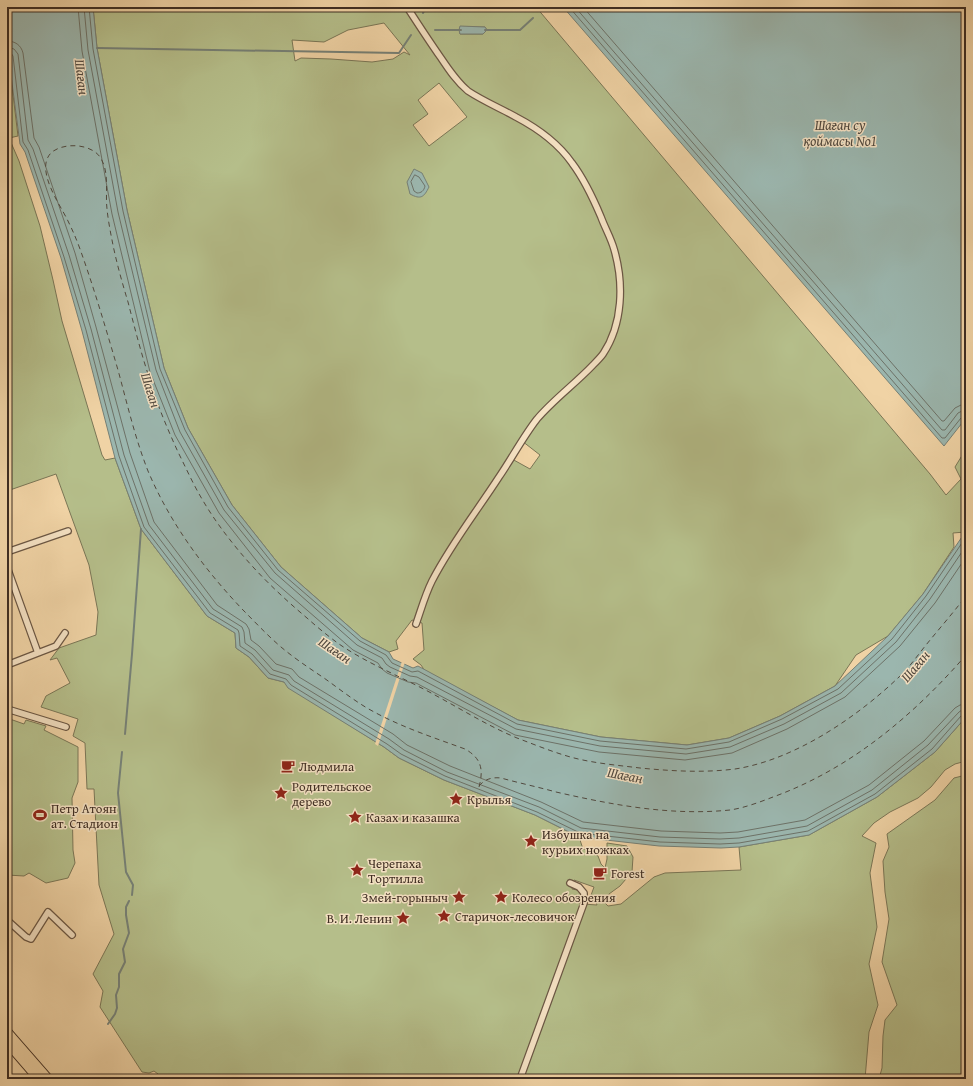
<svg xmlns="http://www.w3.org/2000/svg" width="973" height="1086" font-family="'Gentium Book Plus',serif">
<rect width="100%" height="100%" fill="#f0d3a5"/>
<filter id="stains"><feTurbulence type="fractalNoise" baseFrequency=".005" numOctaves="4"/><feColorMatrix values="0 0 0 0 .2 0 0 0 0 .09 0 0 0 0 .02 0 0 0 .5 -.17"/></filter>
<radialGradient id="worn" r=".72"><stop offset=".6" stop-color="#630" stop-opacity="0"/><stop offset="1" stop-color="#630" stop-opacity=".3"/></radialGradient>
<!-- green -->
<path fill="#b5be8a" stroke="#7a7656" fill-rule="evenodd" d="M93 7H536L930 474 946 495 961 479 955 467 966 449V531L965 532 953 533 954 547 923 594 888 636 856 655 835 686 780 716 729 738 687 745 601 737 518 720 425 671 421 665 413 659 424 650 422 623 412 620 396 641 398 649 389 652 362 638 281 567 232 505 188 428 164 368 127 210 97 48ZM384 23 410 55 404 52 393 59 372 62 331 59 301 58 295 61 292 40 324 42 348 30ZM460 27H485L487 30 483 34H460ZM439 83 467 117 429 146 413 125 428 114 418 100ZM522 441 540 455 530 469 512 459Z
M7 45 18 136 9 138 19 161 40 226 53 280 62 321 102 455 105 460 115 458 141 529 207 616 235 633 236 648 249 657 268 678 284 682 333 715 384 747 399 758 444 780 535 815 579 837 583 849 589 850 598 856 601 864 605 868 607 859V843L627 846 633 857 632 872 620 886 609 894 604 902 608 906 621 904 654 877 665 873 741 870 739 847 809 835 877 797 935 752 966 717V761L955 764 945 770 931 787 918 798 890 812 874 823 862 836 876 843 870 873 877 927 869 964 878 1005 869 1032 865 1079H145L158 1074 154 1071 149 1073 142 1072 100 1007 103 991 93 974 114 934 99 885 94 789H87L85 743 73 736 78 719 41 707 46 696 70 683 57 658 50 660 59 648 96 635 98 612 89 565 69 510 56 474 7 491ZM574 880 594 887 590 898 595 899 597 905 583 904V895L577 890 572 889Z
M7 718 24 724 26 720 46 726 44 730 78 747V782L72 798 73 850 75 863 68 878 46 883 29 873 24 876 7 875Z
M966 775V1079H879L882 1068 883 1036 885 1020 897 1005 882 962 889 919 885 892 883 861 889 847 887 834 935 800 954 778Z"/>
<!-- water -->
<path fill="#9bb6ae" stroke="#768076" d="M7 7H93L97 48 127 210 164 368 188 428 232 505 281 567 362 638 389 652 393 659 413 668 418 666 518 720 601 737 687 745 729 738 780 716 835 686 888 636 923 594 966 531V717L935 752 877 797 809 835 739 847 721 848 659 846 579 837 535 815 444 780 399 758 384 747 288 688 284 682 268 678 249 657 236 648 235 633 207 616 141 529 115 458 82 331 61 258 25 152 20 144 7 45Z
M563 7H966V418L944 446Z
M460 26 485 27 487 30 483 34H460L459 30Z
M414 169 422 173 429 187C424 197 421 200 410 194L407 182Z"/>
<!-- pier -->
<path fill="#f0d3a5" d="M402 661 405 662 378 746 375 744Z"/>
<g fill="none" stroke-linecap="round" stroke-linejoin="round">
<!-- shore -->
<path stroke="#6d7268" stroke-width="1" d="M78 7 82 51 112 214 150 372 175 435 219 513 270 578 353 650 378 663 382 669 387 673 408 682 416 683 515 735 599 752 685 760 732 753 787 729 845 697 900 646 935 603 966 557
M84 7 88 50 118 212 156 370 180 432 224 510 275 573 357 645 382 658 386 664 390 667 410 676 417 677 516 729 600 746 686 754 730 747 784 724 841 693 896 642 930 599 966 546
M89 7 93 49 123 211 160 369 185 430 228 507 278 570 360 641 386 655 392 663 412 672 418 671 517 724 600 741 686 749 729 742 782 719 838 689 892 639 926 596 966 537
M569 7 942 438H945L961 418 966 416
M575 7 942 430H945L958 413 962 411H966
M583 7 942 421H944L955 408 961 405H966
M7 41C15 41 21 45 23 53L34 138 39 147 75 253 96 327 130 453 154 522 217 605 246 624 249 629 251 640 259 646 276 664 292 669 299 677 393 734 407 745 450 766 541 802 583 822 661 831 720 833 738 832 805 820 869 785 924 741 955 708 960 705 966 704
M7 47 14 49 18 54 28 140 33 149 69 255 91 329 124 455 149 525 213 609 242 627 244 632 245 643 255 650 273 670 289 675 294 681 389 739 404 750 447 772 539 807 581 828 660 837 720 839 739 838 807 826 872 790 928 745 959 712 962 710H966
M7 52 11 53 13 56 23 142 28 150 64 257 86 330 119 456 144 527 210 613 238 630 239 633 240 646 252 654 270 674 286 679 291 685 387 744 401 754 445 776 537 812 580 833 660 842 720 844 739 843 808 831 875 794 932 749 961 716 966 715
M415 175 419 177 425 186C424 191 421 193 417 193L414 191 411 182Z"/>
<!-- stream -->
<path stroke="#768076" stroke-width="2" d="M423 13 426 7
M435 30H461
M485 30H520L533 18
M97 48 399 53 411 35
M125 734 132 654 141 529
M122 752 118 793 126 872 133 885 132 895
M108 1024 115 1014 117 1008 116 995 119 987V974L125 962 123 949 129 933 126 915V907L129 901"/>
<!-- ferry -->
<path stroke="#51493f" stroke-width="1" stroke-dasharray="5 4" stroke-linecap="butt" d="M479 786C485 779 492 777 501 778 519 783 538 787 556 792 613 805 671 816 730 810 744 808 760 802 773 797 850 769 913 716 966 655
M479 787C484 769 481 758 465 749 432 737 398 726 367 708 352 699 338 688 324 678 309 668 294 658 281 647 267 635 255 622 243 610 204 569 170 523 148 471 135 438 127 403 118 370 106 329 94 288 80 249 76 238 72 229 67 219 59 203 34 168 52 152 65 142 91 144 100 157 110 172 105 192 107 209 108 219 110 230 112 240 116 261 122 282 128 302 135 329 142 357 151 383 158 407 168 430 178 452 186 468 193 484 202 499 213 518 225 534 239 551 259 575 282 597 307 618 317 627 328 636 339 644 368 664 402 677 433 694 461 709 488 726 517 738 533 744 550 751 567 756 590 763 616 765 640 768 671 771 703 773 735 769 794 760 856 718 899 677 909 668 917 656 926 645 939 629 953 613 966 596"/>
<!-- minor casing -->
<g stroke="#6b5744" stroke-width="8">
<path id="minor" d="M407 7C418 24 429 41 441 58 449 70 457 82 468 91 483 101 500 108 516 117 537 128 558 143 572 163 584 179 593 198 601 217 605 228 611 238 614 249 624 283 623 324 603 354 600 358 596 362 593 365 575 384 554 399 537 419 523 437 512 458 499 477 477 511 451 544 432 581 425 595 421 610 416 624
M7 552 68 531
M7 567 38 653
M7 665 56 646 65 633
M7 709 66 727
M7 920 26 937 31 939 48 912 72 935
M135 1079 138 1078
M520 1079 584 903V893L579 887 570 883"/>
</g>
<!-- primary casing -->
<g stroke="#3f2e23" stroke-width="11">
<path id="primary" d="M7 1032 48 1079
M7 1042 39 1079"/>
</g>
<!-- minor -->
<use href="#minor" stroke="#f5e2c4" stroke-width="5.5"/>
<!-- primary -->
<use href="#primary" stroke="#f0d3a5" stroke-width="9"/>
</g>
<!-- icons -->
<defs>
<g id="cafe-bare" transform="scale(1.08)"><path d="M-5.5-4.5H6V0H3Q3 3.5 0 3.5H-2.5Q-5.5 3.5-5.5 0ZM3-3.2v2h1.7v-2ZM-6 4.5H4V6H-6Z" fill="#8f2418" stroke="#f5e2c4" stroke-width="2.5" paint-order="stroke"/></g>
<g id="sight-bare" transform="scale(1.08)"><path d="M0-6L1.8-2.2L6-1.7L2.9 1.2L3.7 5.4L0 3.3L-3.7 5.4L-2.9 1.2L-6-1.7L-1.8-2.2Z" fill="#8f2418" stroke="#f5e2c4" stroke-width="2.5" paint-order="stroke"/></g>
<g id="stadium-bare" transform="scale(1.08)"><path d="M0-5a6.5 5 0 1 0 0 10a6.5 5 0 1 0 0-10ZM-3.5-1.8h7v3.6h-7Z" fill="#8f2418" stroke="#f5e2c4" stroke-width="2.5" paint-order="stroke"/></g>
</defs>
<g fill-rule="evenodd">
<use href="#cafe-bare" x="288" y="766"/>
<use href="#sight-bare" x="281" y="793"/>
<use href="#sight-bare" x="456" y="799"/>
<use href="#stadium-bare" x="40" y="815"/>
<use href="#sight-bare" x="355" y="817"/>
<use href="#sight-bare" x="531" y="841"/>
<use href="#sight-bare" x="357" y="870"/>
<use href="#cafe-bare" x="600" y="873"/>
<use href="#sight-bare" x="459" y="897"/>
<use href="#sight-bare" x="501" y="897"/>
<use href="#sight-bare" x="444" y="916"/>
<use href="#sight-bare" x="403" y="918"/>
</g>
<g text-anchor="middle" stroke-width="3" stroke-linejoin="round" paint-order="stroke">
<!-- poi labels -->
<g font-size="13" fill="#3f2e23" stroke="#f5e2c4" text-anchor="start">
<text x="299" y="771">Людмила</text>
<text x="292" y="791">Родительское<tspan x="292" dy="15">дерево</tspan></text>
<text x="467" y="804">Крылья</text>
<text x="51" y="813">Петр Атоян<tspan x="51" dy="15">ат. Стадион</tspan></text>
<text x="366" y="822">Казах и казашка</text>
<text x="542" y="839">Избушка на<tspan x="542" dy="15">курьих ножках</tspan></text>
<text x="368" y="868">Черепаха<tspan x="368" dy="15">Тортилла</tspan></text>
<text x="611" y="878">Forest</text>
<text x="448" y="902" text-anchor="end">Змей-горыныч</text>
<text x="512" y="902">Колесо обозрения</text>
<text x="455" y="921">Старичок-лесовичок</text>
<text x="392" y="923" text-anchor="end">В. И. Ленин</text>
</g>
<!-- water labels -->
<g font-size="14" font-style="italic" fill="#51493f" stroke="#f5e2c4">
<text transform="translate(82 77) rotate(83)" y="5">Шаған</text>
<text x="840" y="130">Шаған су<tspan x="840" dy="16">қоймасы No1</tspan></text>
<text transform="translate(151 390) rotate(72)" y="5">Шаған</text>
<text transform="translate(335 650) rotate(34)" y="5">Шаған</text>
<text transform="translate(915 666) rotate(-50)" y="5">Шаған</text>
<text transform="translate(625 775) rotate(11)" y="5">Шаған</text>
</g>
</g>
<!-- margin -->
<rect width="973" height="1086" fill="none" stroke="#f0d3a5" stroke-width="24"/>
<rect x="8" y="8" width="957" height="1070" fill="none" stroke="#3f2e23" stroke-width="2"/>
<rect x="12" y="12" width="949" height="1062" fill="none" stroke="#3f2e23"/>
<rect width="100%" height="100%" filter="url(#stains)"/>
<rect width="100%" height="100%" fill="url(#worn)"/>
</svg>
